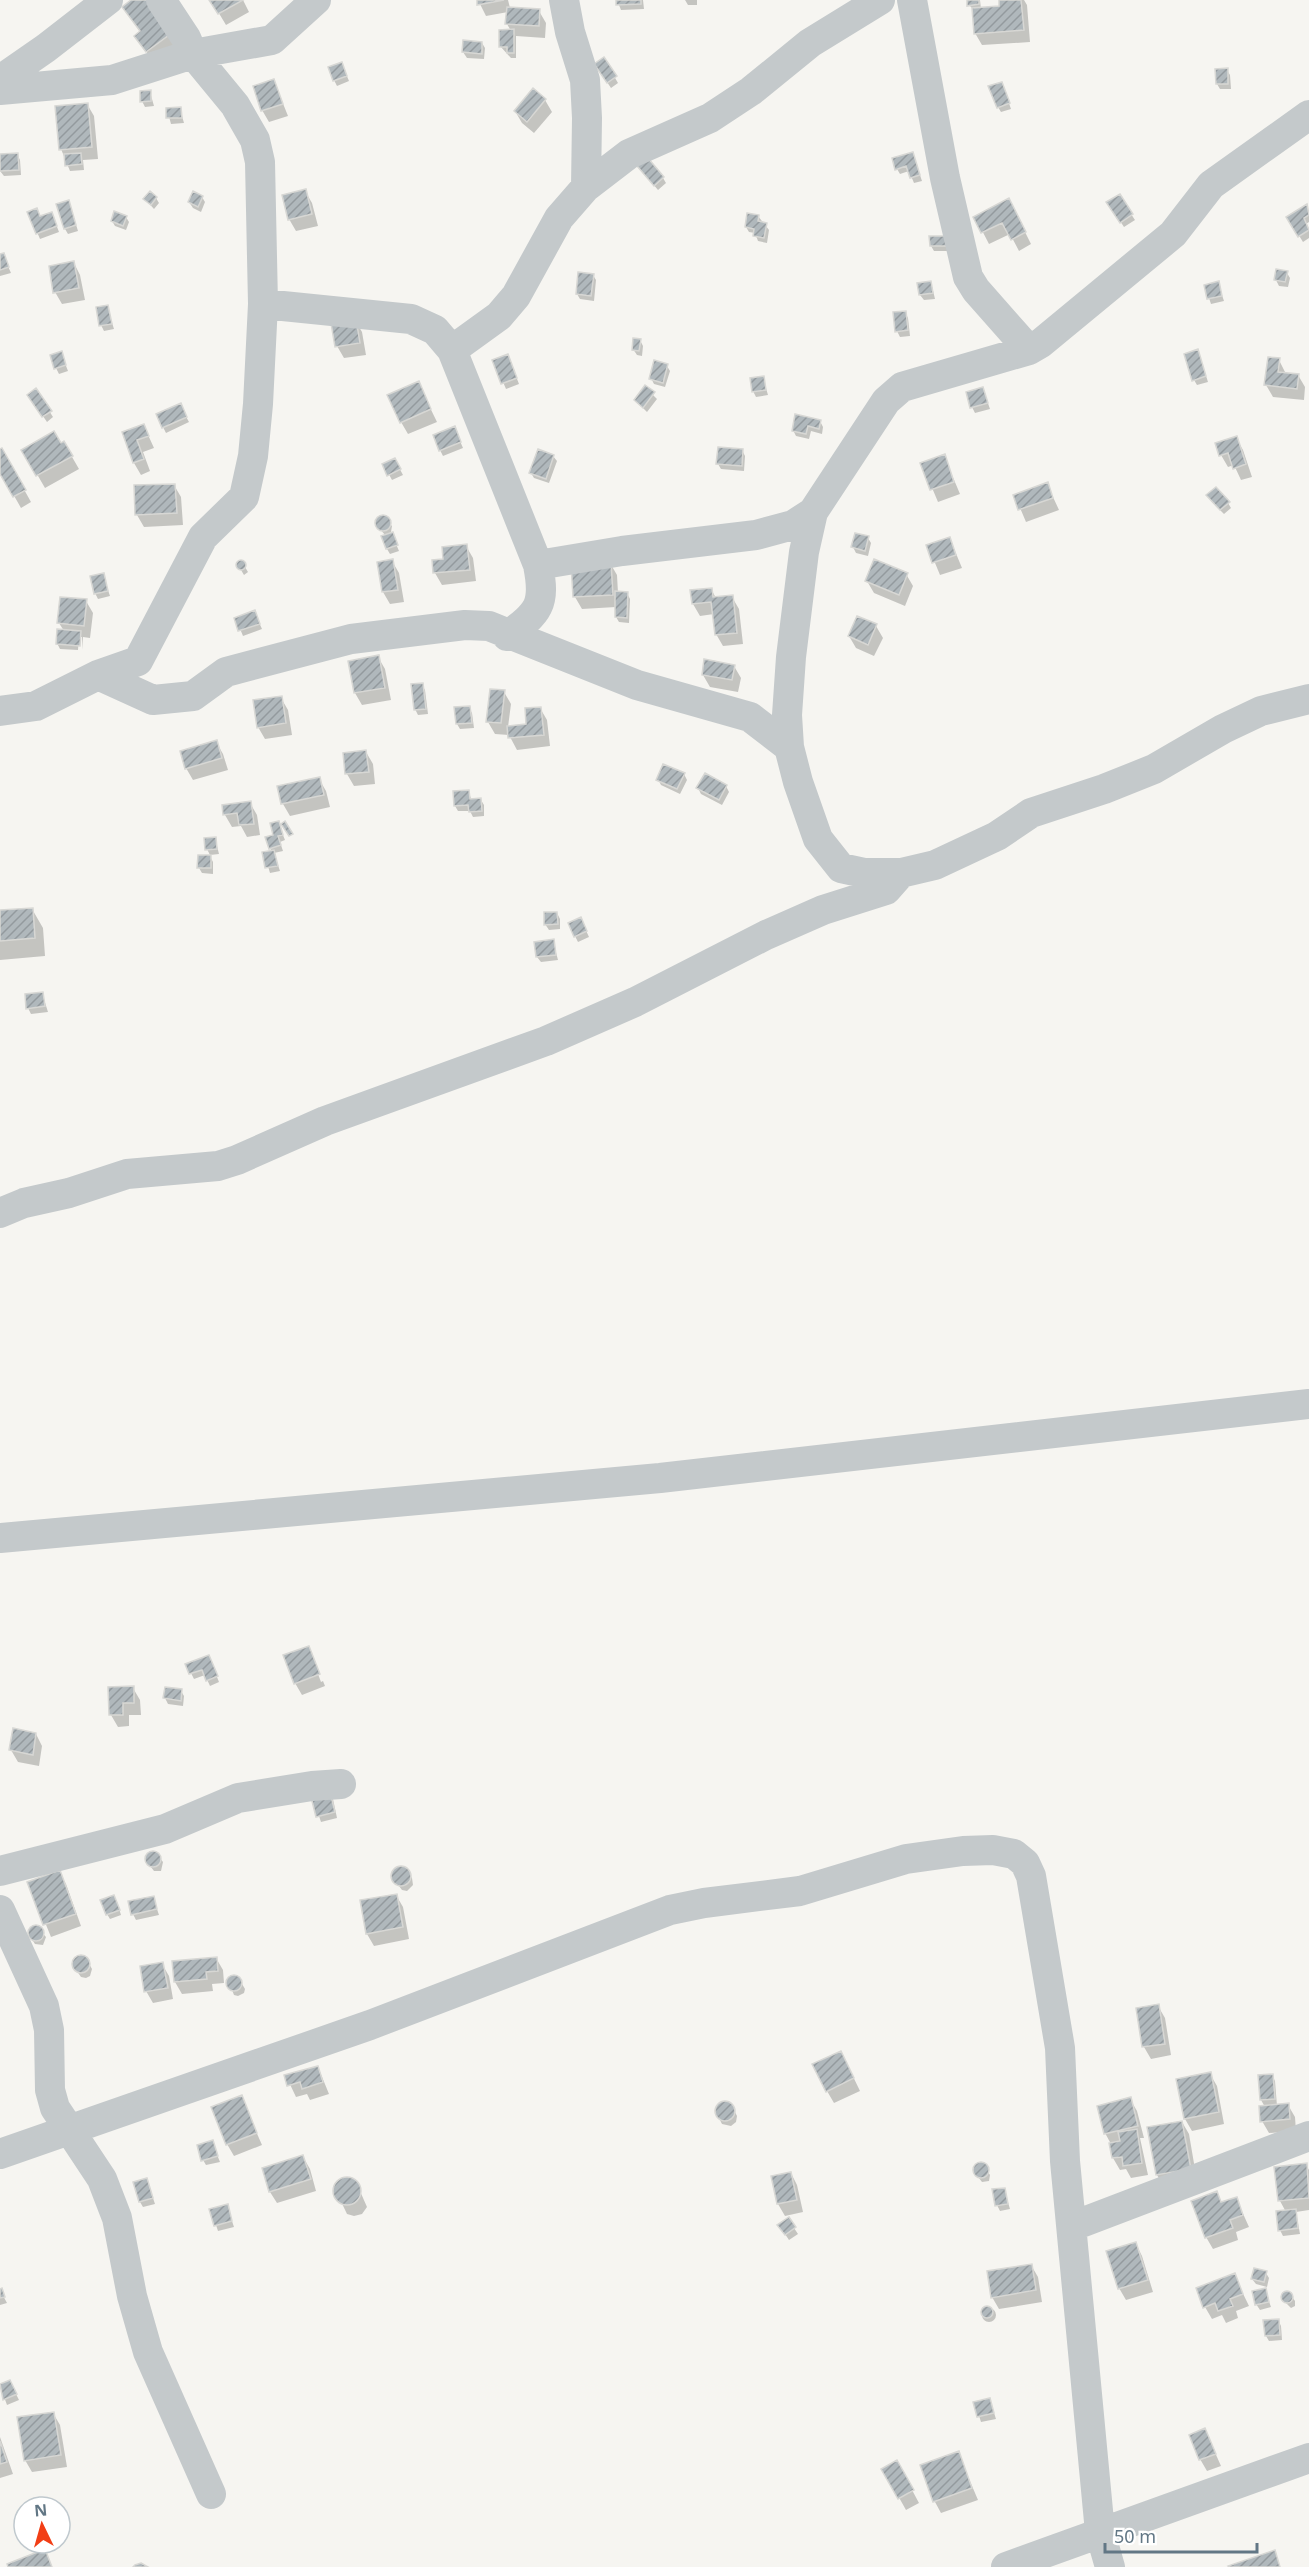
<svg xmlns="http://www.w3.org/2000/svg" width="1309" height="2567" font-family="'Noto Sans',sans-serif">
<defs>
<pattern id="building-hatch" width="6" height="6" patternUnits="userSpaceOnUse" patternTransform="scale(1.5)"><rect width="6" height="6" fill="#b0b8bc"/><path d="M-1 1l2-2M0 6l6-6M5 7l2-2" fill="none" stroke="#939a9e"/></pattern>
</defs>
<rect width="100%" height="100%" fill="#f6f5f1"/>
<!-- shadow -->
<path fill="#0003" d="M133 0 179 43 154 63 136 36 141 33 124 7Z
M211 0H243L249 12 226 25Z
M478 0H508L510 8 539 11 546 23 545 38 516 36V58H511L500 46 511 31 507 24 508 12 486 16Z
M617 0H643L644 9 621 10Z
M685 0H697V5H688Z
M968 0H980L981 9 1001 8 1000 0H1024L1027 5 1030 42 982 45 975 33 974 10 969 5Z
M482 43 485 48 484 59 467 58 463 52Z
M604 59 618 83 611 88 599 70Z
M344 69 349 81 337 86 334 80Z
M1227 70 1230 75 1231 89H1220L1217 84Z
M274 81 288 116 269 122 262 110Z
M1004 89 1011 109 1001 112 998 107Z
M150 92 154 106 145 107 142 101Z
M545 100 552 112 534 133 522 123 515 111Z
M87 104 94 116 98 159 83 160 84 170 70 171 61 149Z
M167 109H180L184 123 171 124Z
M17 154 20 160 21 175 4 176 0 171V156Z
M913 154 922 181 914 183 909 171 900 174 897 169Z
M637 165 663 178 666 183 658 190Z
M305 191 312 203 318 226 296 231 289 219Z
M1119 196 1135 220 1124 227 1108 203Z
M202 197 205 202 201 212 193 208 189 202Z
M156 198 159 203 154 209 145 199Z
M69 202 78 231 68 234 65 229Z
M1306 207 1309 211V222L1306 224 1309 229V238L1303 242 1288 218Z
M1015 212 1031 244 1019 251 1010 234 989 244 975 217Z
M29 213 40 218 54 219 59 232 40 239Z
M758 216 769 230 767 243 758 241 755 233 749 232 746 227Z
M126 217 129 222 126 230 115 226 112 221Z
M950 243V251H934L931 246Z
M3 255 11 273 0 276V256Z
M74 263 80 275 85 300 62 304 55 292Z
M1287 273 1290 278 1288 287 1279 286 1276 280Z
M593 275 596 280 594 301 580 299 577 294Z
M931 282 935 299 924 300 920 295Z
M1218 283 1224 301 1211 304 1205 286Z
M107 307 114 329 104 331 101 325Z
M905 312 908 318 910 336 900 337 897 331Z
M355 320 362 332 366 355 344 358 337 346Z
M640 340 643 346 642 356 637 355 633 349Z
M61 353 68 371 59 374 56 368Z
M1200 357 1208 382 1197 385 1194 380Z
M1279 360 1286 374 1298 375 1305 387 1304 400 1273 397 1266 385Z
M494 361H510L519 384 506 389Z
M667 366 670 371 665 387 654 384 651 378Z
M763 378 768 395 756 397 753 391Z
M418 383 437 422 408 434 401 422Z
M645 387 657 399 647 412 635 400Z
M983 389 990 409 975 413 972 407Z
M36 390 53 417 47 422 32 400Z
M183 411 189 422 166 433 163 427Z
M820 421 823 427 822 434 811 431 809 439 796 436 793 430Z
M144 426 154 448 143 452 150 471 141 475 134 463 124 433Z
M457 434 463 448 443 456 440 450Z
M1236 438 1243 450 1252 477 1241 480 1234 465 1228 467 1221 455Z
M64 443 79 469 45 488 23 450Z
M2 450 31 502 21 508 0 471Z
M742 450 745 456 744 471 721 469 718 464Z
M553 456 557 461 549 483 534 478 531 473Z
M944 456 960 494 938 502 922 464Z
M395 460 403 475 392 480 384 465Z
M1047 484 1059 510 1026 522 1015 496Z
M174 485 181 497 183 525 144 527 137 515 136 487Z
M1211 501 1228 503 1231 508 1224 514Z
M383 517 392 526 391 532 399 551 390 554 387 549 386 536 378 527 377 521Z
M868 538 871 543 868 556 856 553 853 547Z
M950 539 962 568 940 575 928 546Z
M466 546 473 558 476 581 442 585 435 573 434 561 445 560Z
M392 561 399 573 404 602 390 604 383 592 379 563Z
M242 562 248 572 244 575 238 565Z
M610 563 617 575 618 593H627L630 599 629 623 619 622 616 617V607L582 609 575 597Z
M906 574 913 586 905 606 874 593 867 581Z
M103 575 110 596 98 599 95 593Z
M711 589 716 598 732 597 739 609 743 644 723 646 716 634 714 614 700 616 693 604Z
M86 601 93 613 90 638 83 637V650L82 637H79L78 650 60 649 57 643 64 631 59 623Z
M257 618 262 629 243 636 236 619Z
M876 626 883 638 874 656 856 648 849 636Z
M378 657 385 669 391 700 362 705 355 693Z
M734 666 741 678 738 692 710 687 703 675Z
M422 685 425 690 428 714 418 715 415 709Z
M504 692 511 704 508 727 528 725 540 708 547 720 550 746 517 750 509 735 495 734 488 722Z
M281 698 288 710 292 735 265 739 258 727Z
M469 708 472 713 474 728 460 729 457 724 456 709Z
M216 742 223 754 228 770 193 780 186 768Z
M366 752 373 764 375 784 354 786 347 774Z
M684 774 687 780 680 794 661 785 658 779Z
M319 779 326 791 330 807 290 816 283 804 279 788Z
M726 786 729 792 722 805 701 794 698 788Z
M468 791 472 801 481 800 484 805V816L473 817 470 811H458L455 806 454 793Z
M250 803 257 815 260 835 247 837 241 826 232 827 225 815Z
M278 823 285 840 280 842 283 851 274 853 280 871 270 873 264 853 272 852 270 848Z
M215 838 219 854 210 855 207 849Z
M210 856 213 862V874L202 873 199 868Z
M32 909 43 928 45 956 0 960V912Z
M557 913 560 919V929L549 930 545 924Z
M583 924 589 937 578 942 575 936Z
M553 941 558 960 541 962 537 957Z
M42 993 48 1012 31 1014 28 1008Z
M308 1647 314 1658H312L321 1682 323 1681 325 1686 302 1695 295 1683Z
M211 1662 219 1682 210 1686 205 1675 194 1679 187 1665Z
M133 1688 140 1700 141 1715H129V1726L118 1727 111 1715Z
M181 1691 184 1696 183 1706 168 1704 165 1698Z
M36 1734 42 1746 39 1766 18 1762 11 1750Z
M313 1798 333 1799 337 1818 321 1822Z
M152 1852 156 1853 163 1862 161 1871H154L147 1862V1856Z
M404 1868 412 1878 413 1885 407 1891 402 1890 393 1878 394 1872 398 1869Z
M59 1872 66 1884 81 1926 51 1937 29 1883Z
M396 1895 403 1907 409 1939 374 1946 367 1934Z
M153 1897 159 1915 136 1920 133 1914Z
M117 1902 121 1915 110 1919 107 1914Z
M36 1926 46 1937 43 1945 35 1944 31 1938 29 1932Z
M79 1957 86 1958 92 1969 90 1976 86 1978 81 1977 74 1967 75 1959Z
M216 1958 223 1970 224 1983 212 1984 213 1991 182 1994 175 1982Z
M162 1964 169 1976 173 1999 153 2003 146 1991Z
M231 1977H238L245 1989 244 1993 238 1996 234 1995 228 1980Z
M1158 2006 1165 2018 1171 2055 1151 2059 1144 2047Z
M847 2064 860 2091 834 2103 827 2091Z
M318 2067 329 2094 310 2100 307 2094 296 2097 286 2076Z
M1210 2074 1217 2086 1224 2124 1192 2131 1185 2119Z
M1272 2075 1275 2081 1277 2106 1288 2105 1295 2117 1296 2131 1269 2133 1262 2121 1265 2107 1261 2100Z
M241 2097 262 2145 234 2156 227 2144Z
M1130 2099 1137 2111 1144 2138H1140L1148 2175 1131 2178 1126 2169 1120 2170 1113 2158 1111 2144 1105 2133Z
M725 2102 731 2104 737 2116 736 2122 731 2126 722 2124 716 2112 718 2105Z
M1182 2122 1189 2134 1197 2181 1164 2187 1157 2175 1149 2128Z
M212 2142 220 2162 206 2165 203 2160Z
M303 2157 310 2169 316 2191 277 2203 270 2192Z
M980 2164 984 2165 990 2175 989 2181 982 2182 975 2173 976 2167Z
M1306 2165 1309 2170V2210L1296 2212 1300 2234 1283 2236 1280 2230 1286 2212 1280 2201 1276 2169Z
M791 2173 797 2185 803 2212 785 2216 778 2204 773 2177Z
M349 2179 356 2182 367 2207 362 2214 354 2216 347 2214 335 2189 338 2183Z
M147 2180 155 2204 143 2207 140 2202Z
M1004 2189 1010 2209 1000 2211 997 2205Z
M1217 2193 1222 2203 1236 2198 1249 2227 1236 2232 1238 2240 1213 2249 1206 2237Z
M227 2206 234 2227 218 2231 211 2210Z
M788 2219 798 2234 789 2240 779 2225Z
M1136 2244 1142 2256 1153 2292 1126 2300 1119 2288Z
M1031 2265 1038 2277 1042 2302 999 2309 992 2297Z
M1266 2273 1269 2278 1267 2287 1256 2284 1252 2279Z
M1234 2275 1249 2306 1236 2311 1238 2318 1226 2323 1222 2315 1212 2319 1205 2307Z
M0 2290 7 2303 0 2305Z
M1265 2290 1271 2307 1260 2310 1256 2304Z
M1285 2292H1289L1295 2301V2306L1291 2308 1284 2301 1283 2295Z
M982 2315a7 7 0 1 1 14 0a7 7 0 1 1-14 0Z
M1278 2320 1281 2326 1282 2340 1269 2341 1266 2336 1265 2321Z
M10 2382 19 2400 7 2405 0 2386Z
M990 2400 996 2419 981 2422 975 2403Z
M53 2413 60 2425 67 2467 32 2472 25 2460Z
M1205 2430 1221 2466 1207 2471 1200 2459Z
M0 2437 13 2474 0 2478Z
M958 2453 978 2500 941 2513 935 2502 922 2466Z
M897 2462 919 2503 906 2510 883 2469Z"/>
<!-- building -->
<path fill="url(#building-hatch)" stroke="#d7d7d4" stroke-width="1.5" d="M131 0H150L173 32 146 52 134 36 140 31 122 7Z
M209 0H243L218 14Z
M477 0H504L477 5Z
M616 0H641V4L616 5Z
M967 0H979V4L967 6Z
M999 0H1021L1024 30 974 34 972 8 999 6Z
M507 7 540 9 539 26 505 24Z
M514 29V53H507V47H499V30Z
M463 40 482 42V54L462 52Z
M604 57 617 76 607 83 594 64Z
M342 62 347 76 333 81 328 67Z
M1228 68V84H1216L1215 69Z
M274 79 283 104 261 111 253 86Z
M1002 82 1010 103 997 108 988 86Z
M533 88 546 99 527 122 514 111Z
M151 90V101L140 102V91Z
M88 103 92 147 59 150 55 106Z
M181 107 182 118H166V108Z
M642 151 664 177 654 186 632 160Z
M913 152 920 175 910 178 906 166 895 170 892 158Z
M18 153 19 170 0 171V154Z
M81 153 82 164 65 166 64 154Z
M306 189 312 214 288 220 282 195Z
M150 191 157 197 151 205 143 199Z
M193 191 203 196 198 207 188 202Z
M1120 194 1133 214 1120 223 1106 202Z
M1009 198 1026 232 1011 240 1002 223 981 233 973 217Z
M69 200 76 225 64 229 56 204Z
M1307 204 1309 215 1304 218 1309 230 1298 237 1286 217Z
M37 208 40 216 52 212 57 226 36 234 27 212Z
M114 211 127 216 123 226 111 221Z
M747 213 759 215 758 221 767 223 764 238 753 236 754 229 745 227Z
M929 236H947L948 246H930Z
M4 253 9 267 0 270V254Z
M74 261 79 288 53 293 49 266Z
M1276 269 1288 271 1285 282 1274 280Z
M578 272 594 274 591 296 576 294Z
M931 281 933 293 919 295 917 283Z
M1219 281 1222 296 1207 299 1204 285Z
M108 305 112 324 99 326 96 307Z
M906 311 908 330 895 332 893 312Z
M356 319 360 343 335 347 331 323Z
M633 338 641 339 639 351 632 350Z
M1198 349 1206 376 1192 381 1184 354Z
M62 351 66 365 54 369 50 355Z
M508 354 517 378 501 384 492 360Z
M1268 357 1280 358 1278 372 1299 374 1297 389 1264 385Z
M654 360 668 364 663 383 649 379Z
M764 376 766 390 752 392 750 378Z
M419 381 431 409 400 423 387 395Z
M645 385 655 392 643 408 634 400Z
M983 387 988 403 970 408 966 392Z
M36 388 52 411 42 417 27 395Z
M181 403 187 417 162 428 156 414Z
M795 414 821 420 819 429 808 426 806 434 792 431Z
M144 424 149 436 137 440 144 459 133 463 122 432Z
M455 426 461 442 439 451 433 435Z
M54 431 61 443 64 441 73 456 36 476 21 450Z
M1237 436 1246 464 1233 469 1228 453 1219 456 1215 443Z
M718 447 743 449 742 466 716 464Z
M2 448 26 490 13 497 0 474V449Z
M538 449 554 455 546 479 529 473Z
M945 454 954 482 930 490 920 463Z
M395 458 401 469 387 476 382 464Z
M1048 482 1053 498 1018 510 1013 495Z
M175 484 177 513 135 515 134 485Z
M1216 487 1230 502 1220 510 1206 495Z
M375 523a8 8 0 1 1 16 0a8 8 0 1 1-16 0Z
M393 532 398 545 386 549 381 536Z
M855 533 869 536 865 551 851 547Z
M950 537 956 555 932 563 926 545Z
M467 544 470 570 433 573 432 560 443 559 442 547Z
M393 559 398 590 382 592 377 562Z
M874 559 908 573 899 595 865 581Z
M236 565a5 5 0 1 1 10 0a5 5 0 1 1-10 0Z
M611 562 613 595 573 597 571 564Z
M104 573 108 591 94 594 90 576Z
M712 588 713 597 733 595 737 633 715 635 711 602 692 604 690 590Z
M615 591 628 592 627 618 615 617Z
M60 597 87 599 84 626 57 623Z
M255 610 260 624 238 631 234 618Z
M857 616 877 624 868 645 848 636Z
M57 629 81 631 80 646 56 644Z
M379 655 385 688 354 693 348 661Z
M704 659 735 665 732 680 702 675Z
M423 683 426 709 414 710 411 684Z
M490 689 505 690 501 723 486 722Z
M282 696 286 723 257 728 253 700Z
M470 706 472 723 456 724 454 707Z
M541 707 544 735 508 738 507 726 526 724 525 708Z
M217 740 222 758 185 769 180 751Z
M366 750 369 772 345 774 343 753Z
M663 764 685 773 677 789 656 780Z
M705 773 727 785 719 800 696 788Z
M320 777 324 795 281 804 277 786Z
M469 790 470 799 481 798 482 811 469 812 468 805 454 806 453 791Z
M251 801 254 824 239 825 237 813 223 815 222 805Z
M279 821 283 835 278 836 281 845 269 849 265 837 273 835 270 823Z
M285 821 293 834 289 836 281 824Z
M216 837 217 849 205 850 204 838Z
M274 850 278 866 265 868 262 852Z
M198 855H211V868H197Z
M33 908 35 938 0 941V910Z
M544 912H557L558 924 544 925Z
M581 917 587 931 574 937 568 923Z
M554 939 556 955 536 957 534 942Z
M43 992 45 1006 26 1009 25 994Z
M309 1646 320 1674 294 1684 283 1655Z
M209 1655 218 1676 206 1681 202 1670 189 1674 185 1664Z
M134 1686V1703H123V1715H109L108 1687Z
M165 1687 182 1689 181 1701 163 1698Z
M13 1728 36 1733 33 1755 9 1750Z
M330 1792 335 1812 316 1817 311 1797Z
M145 1859a8 8 0 1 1 16 0a8 8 0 1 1-16 0Z
M391 1876a10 10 0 1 1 20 0a10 10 0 1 1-20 0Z
M60 1870 76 1914 43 1925 27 1882Z
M397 1894 403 1927 366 1934 360 1900Z
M114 1895 120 1910 106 1915 100 1900Z
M154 1896 157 1909 131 1915 128 1901Z
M28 1933a8 8 0 1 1 16 0a8 8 0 1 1-16 0Z
M72 1964a9 9 0 1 1 18 0a9 9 0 1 1-18 0Z
M217 1957 218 1971 206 1972 207 1979 174 1982 172 1961Z
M163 1962 168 1988 144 1992 140 1966Z
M226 1983a8 8 0 1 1 16 0a8 8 0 1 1-16 0Z
M1159 2004 1165 2044 1142 2047 1136 2008Z
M841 2051 854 2078 826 2092 812 2064Z
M318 2066 323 2082 302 2089 300 2082 287 2086 284 2075Z
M1211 2072 1219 2112 1184 2119 1176 2079Z
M1273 2074 1275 2099 1260 2100 1258 2075Z
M242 2095 257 2133 226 2145 211 2107Z
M1131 2097 1138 2126 1104 2134 1097 2106Z
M715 2111a10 10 0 1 1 20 0a10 10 0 1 1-20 0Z
M1289 2103 1290 2119 1260 2122 1259 2106Z
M1182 2121 1191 2169 1156 2175 1147 2127Z
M1137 2129 1142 2163 1123 2166 1122 2157 1112 2158 1109 2143 1120 2141 1118 2132Z
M213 2140 218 2156 201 2161 197 2145Z
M303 2155 311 2179 269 2192 262 2168Z
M973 2170a8 8 0 1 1 16 0a8 8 0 1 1-16 0Z
M1307 2163 1309 2198 1278 2201 1274 2167Z
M791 2172 797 2200 777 2204 771 2176Z
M333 2191a14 14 0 1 1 28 0a14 14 0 1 1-28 0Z
M147 2178 153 2198 139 2202 133 2182Z
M1005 2188 1008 2204 995 2206 992 2189Z
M1217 2191 1221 2202 1237 2197 1243 2215 1230 2220 1233 2228 1205 2238 1191 2201Z
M228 2204 232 2221 214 2226 209 2209Z
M1296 2209 1298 2228 1278 2231 1276 2211Z
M789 2217 796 2227 785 2235 777 2225Z
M1136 2242 1148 2280 1118 2289 1106 2251Z
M1032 2264 1036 2290 991 2298 987 2271Z
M1254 2268 1267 2271 1264 2282 1251 2279Z
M1235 2273 1243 2294 1230 2299 1233 2306 1218 2311 1215 2303 1203 2308 1196 2288Z
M2 2288 5 2297 0 2298V2289Z
M1266 2288 1269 2302 1255 2305 1252 2291Z
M1281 2297a6 6 0 1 1 12 0a6 6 0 1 1-12 0Z
M981 2312a6 6 0 1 1 12 0a6 6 0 1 1-12 0Z
M1279 2319 1280 2335 1265 2336 1263 2320Z
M10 2380 17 2394 3 2400 0 2384Z
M990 2398 994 2413 977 2417 973 2402Z
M54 2412 61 2455 24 2461 17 2417Z
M1205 2428 1216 2454 1199 2460 1189 2435Z
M0 2441 7 2462 0 2464Z
M959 2451 972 2488 933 2502 920 2465Z
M897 2460 914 2490 898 2499 881 2469Z
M45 2549 52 2567H8L7 2564Z
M1275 2550 1280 2567H1229L1228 2566Z
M141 2563 148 2567H133L135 2565Z"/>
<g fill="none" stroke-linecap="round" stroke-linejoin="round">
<!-- minor -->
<path stroke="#c4c9cb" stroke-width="30" d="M564 0 570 32 585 80 587 118 586 187
M912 0 945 178 968 277 976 290 1029 350
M0 80 46 48 108 0
M0 90 112 80 193 54 272 40 316 0
M263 304 411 319 435 330 452 350 538 565C546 605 539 612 507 636
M452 350 499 316 516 296 559 218 586 187 629 154 710 118 751 91 810 43 880 0
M538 565 622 551 756 535 793 525 813 512
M98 675 153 700 193 696 226 672 351 639 465 625 489 626 637 685 750 717 789 747
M0 711 36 706 98 675 138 661 203 537 244 497 253 456 258 404 263 304 260 162 255 140 235 105 193 54 186 38 161 0
M901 873H864L841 868 818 839 798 782 789 747 787 715 791 657 804 552 813 512 886 401 902 387 1029 350 1041 343 1173 234 1211 185 1309 115
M0 1213 24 1203 69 1193 127 1174 218 1166 237 1160 325 1121 546 1041 635 1002 766 935 823 910 886 890 901 873 935 865 997 836 1031 813 1104 789 1154 769 1223 729 1261 711 1309 699
M0 1538 660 1478 1309 1404
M0 1871 165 1829 238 1798 312 1786 341 1784
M0 1910 44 2006 49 2030 50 2090 55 2108 102 2179 117 2218 132 2296 148 2352 211 2494
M0 2154 370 2025 670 1910 704 1903 800 1891 906 1859 963 1851 993 1850 1014 1854 1025 1863 1031 1876 1060 2048 1065 2161 1100 2532 1110 2567
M1073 2226 1309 2136
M1006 2567 1309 2458"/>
</g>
<!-- north arrow -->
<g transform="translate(42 2525) rotate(355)"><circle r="28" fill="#ffffff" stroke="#c0c9ce" stroke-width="1.5"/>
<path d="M0-4.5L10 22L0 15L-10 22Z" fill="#f23e15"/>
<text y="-9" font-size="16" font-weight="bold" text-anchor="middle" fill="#627785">N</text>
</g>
<!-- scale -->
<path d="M1105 2543v9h152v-9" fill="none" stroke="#627785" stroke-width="3"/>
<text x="1114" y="2543" font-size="18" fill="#627785" stroke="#ffffff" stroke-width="4.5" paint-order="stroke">50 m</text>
</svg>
